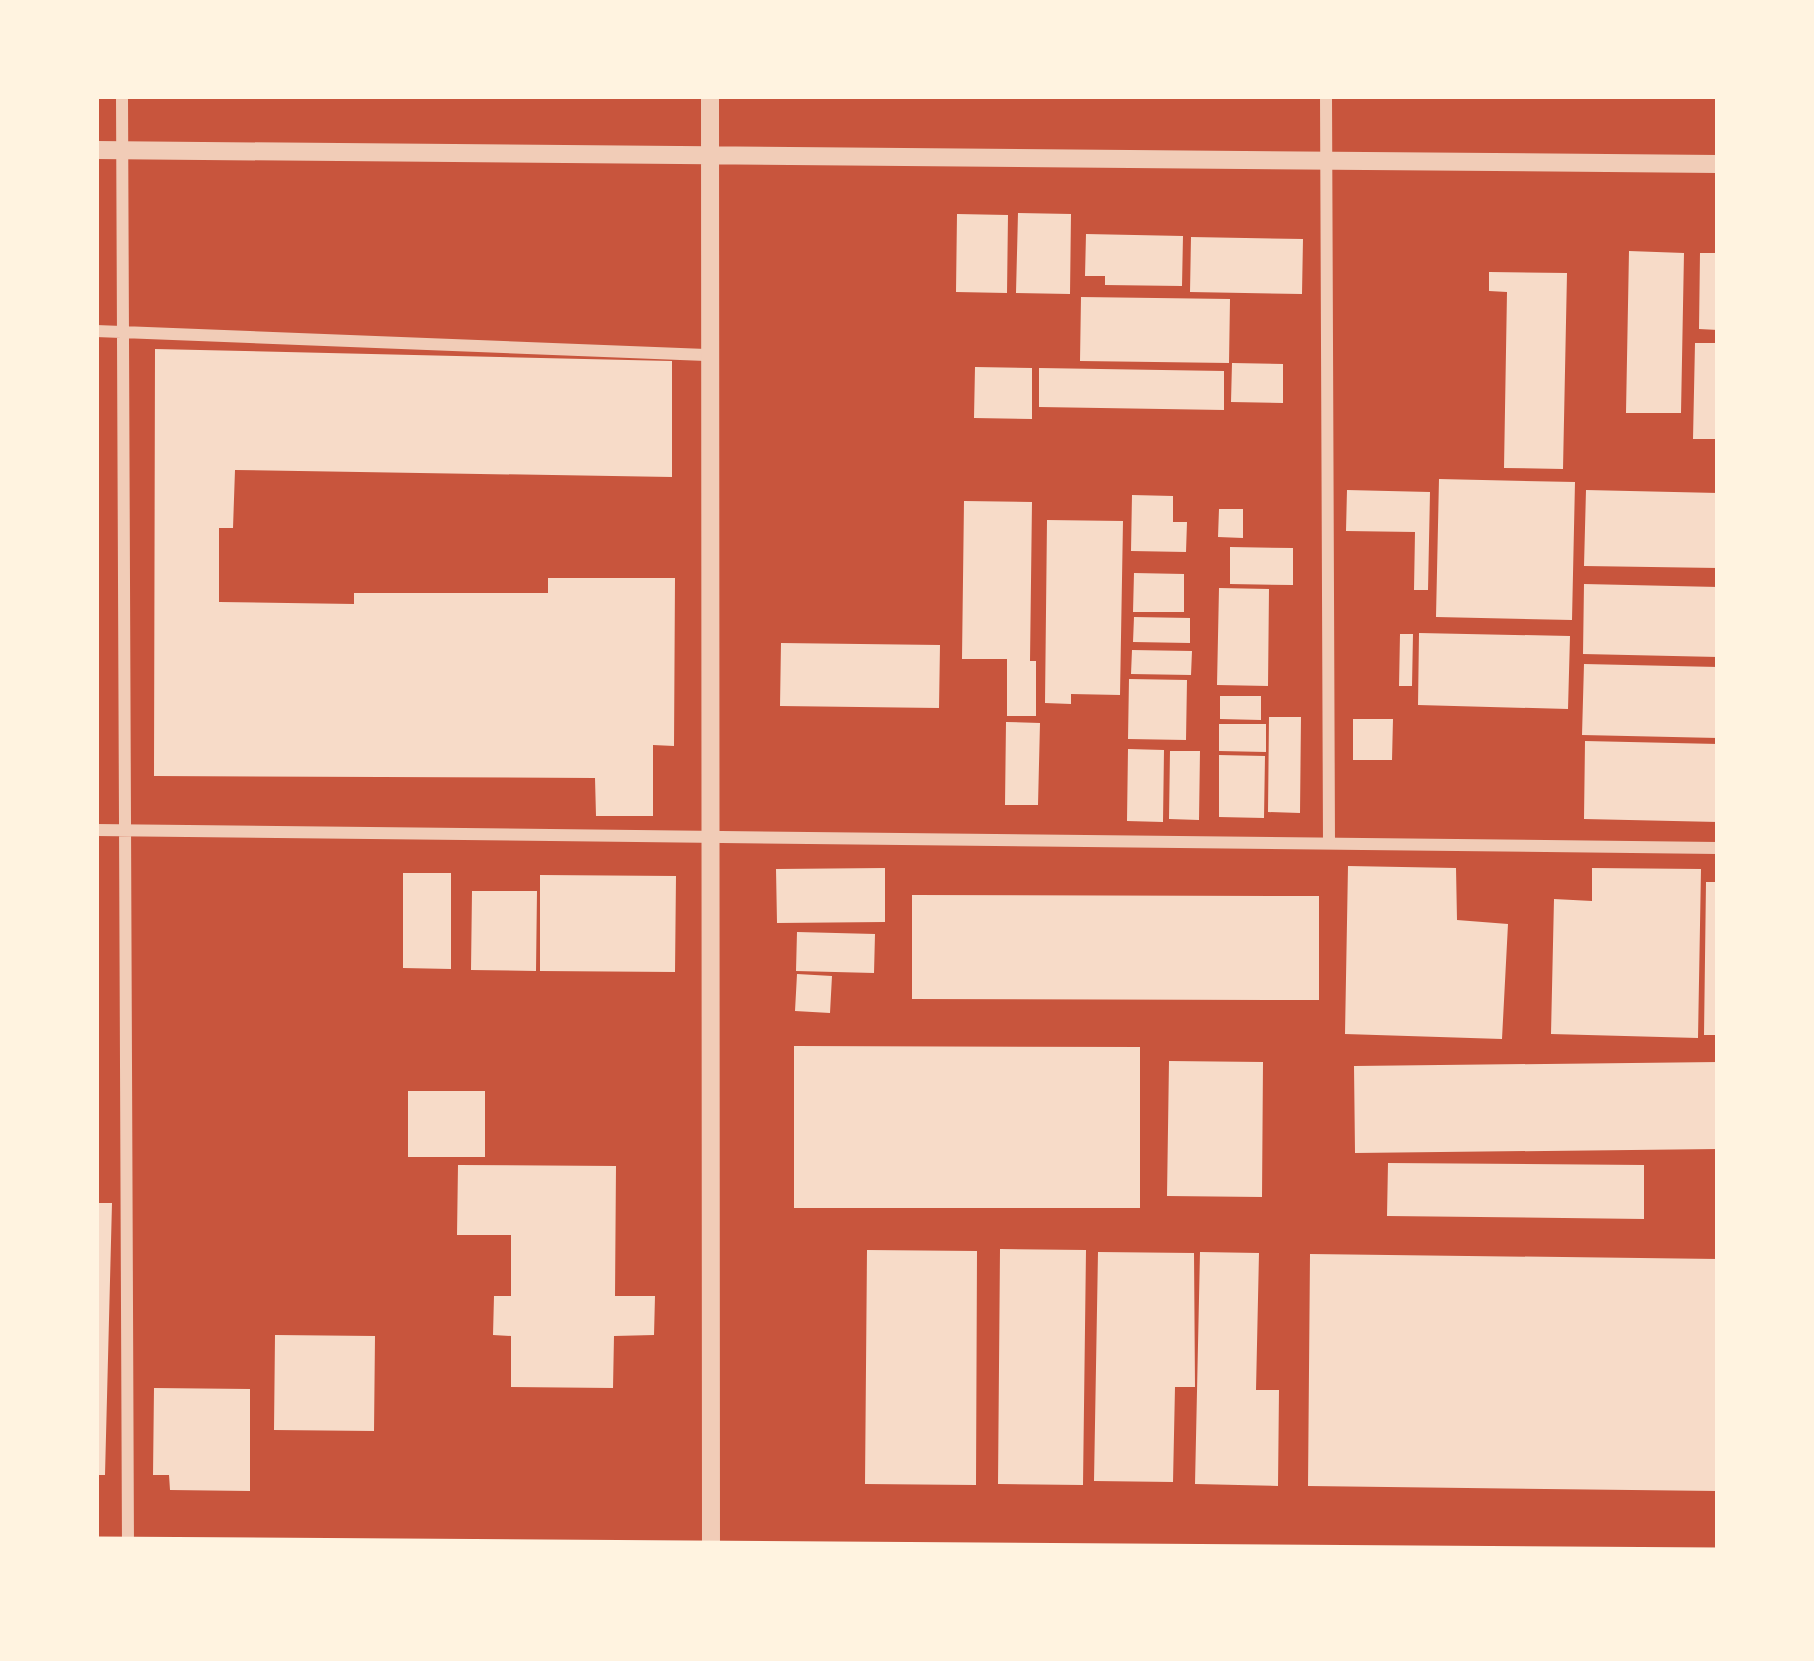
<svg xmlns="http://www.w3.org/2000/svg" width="1814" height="1661" font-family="'DM Sans',sans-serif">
<rect width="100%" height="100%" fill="#c8553d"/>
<!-- building -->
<path fill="#f7dbc8" d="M1018 213 1071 214 1070 294 1016 293Z
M957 214 1008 215 1007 293 956 292Z
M1086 234 1183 236 1182 286 1105 285V276H1085Z
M1191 237 1303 239 1302 294 1190 292Z
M1629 251 1684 253 1681 413H1626Z
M1700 253H1718V330L1699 329Z
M1489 272 1567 273 1563 469 1504 468 1507 292 1489 291Z
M1081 297 1230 299 1229 363 1080 361Z
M1695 343H1718V439H1693Z
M155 349 672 361V477L235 470 233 528H219V602L354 604V593H548V578H675L674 746 653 745V816H596L595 778 154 776Z
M1232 363 1283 364V403L1231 402Z
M975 367 1032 368V419L974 418Z
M1039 368 1224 371V410L1039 407Z
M1439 479 1575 482 1572 620 1436 617Z
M1347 490 1430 492 1428 590H1414L1415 532 1346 531Z
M1586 490 1718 493V568L1584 566Z
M1132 495 1173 496V522H1187L1186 552 1131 551Z
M964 501 1032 502 1030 661H1036V716H1007V659H962Z
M1219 509H1243V538L1218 537Z
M1047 520 1123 521 1120 695 1071 694V704L1045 703Z
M1230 547 1293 548V585L1230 584Z
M1134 573 1184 574V612H1133Z
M1584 584 1718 587V657L1583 654Z
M1219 588 1269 589 1268 686 1217 685Z
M1134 617 1190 618V643L1133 642Z
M1419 633 1570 636 1568 709 1418 705Z
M1400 634H1413L1412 686H1399Z
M781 643 940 645 939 708 780 706Z
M1132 650 1192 651 1191 675 1131 674Z
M1584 664 1718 667V738L1582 735Z
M1129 679 1187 680 1186 740 1128 739Z
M1220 696H1261V720L1220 719Z
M1269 717H1301L1300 813 1268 812Z
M1353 719H1393L1392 760H1353Z
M1006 722 1040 723 1038 805H1005Z
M1219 724H1266V752L1219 751Z
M1585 741 1718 744V822L1584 819Z
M1128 749 1164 750 1163 822 1127 821Z
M1170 751H1200L1199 820 1169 819Z
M1219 755 1265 756 1264 818 1219 817Z
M1348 866 1456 868 1457 920 1508 924 1502 1039 1345 1034Z
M885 868V922L777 923 776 869Z
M1592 868 1701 869 1698 1038 1551 1034 1554 899 1592 901Z
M403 873H451V969L403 968Z
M540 875 676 876 675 972 540 971Z
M1706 882H1718V1035H1704Z
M472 891H537L536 971 471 970Z
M912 895 1319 896V1000L912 999Z
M797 932 875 934 874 973 796 971Z
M797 974 832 976 830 1013 795 1011Z
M794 1046 1140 1047V1208H794Z
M1169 1061 1263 1062 1262 1197 1167 1196Z
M1718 1062V1149L1355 1153 1354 1066Z
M408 1091H485V1157H408Z
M1388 1163 1644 1165V1219L1387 1216Z
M458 1165 616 1166 615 1296H655L654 1335 614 1336 613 1388 511 1387V1336L493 1335 494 1296H511V1235H457Z
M96 1203H112L105 1475H96Z
M1000 1249 1086 1250 1083 1485 998 1484Z
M867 1250 977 1251 976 1485 865 1484Z
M1098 1252 1194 1253 1195 1387H1175L1173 1482 1094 1481Z
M1200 1252 1259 1253 1256 1390H1279L1278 1486 1195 1484Z
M1310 1254 1718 1259V1491L1308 1486Z
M275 1335 375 1336 374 1431 274 1430Z
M154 1388 250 1389V1491L170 1490 169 1475H153Z"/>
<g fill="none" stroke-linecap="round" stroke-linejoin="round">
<!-- minor -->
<path stroke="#f1ccb7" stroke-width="12" d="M122 96 128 1549
M1326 96 1329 842
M96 331 706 355
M96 830 1718 848"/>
<!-- tertiary -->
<path stroke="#f1ccb7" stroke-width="18" d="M710 96 711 1560
M96 150 1718 164"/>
<!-- trunk -->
<path stroke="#fff3e0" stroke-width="27" d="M96 1550 1718 1561"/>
</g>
<!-- border -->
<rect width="1814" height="1661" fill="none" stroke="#fff3e0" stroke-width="198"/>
</svg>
